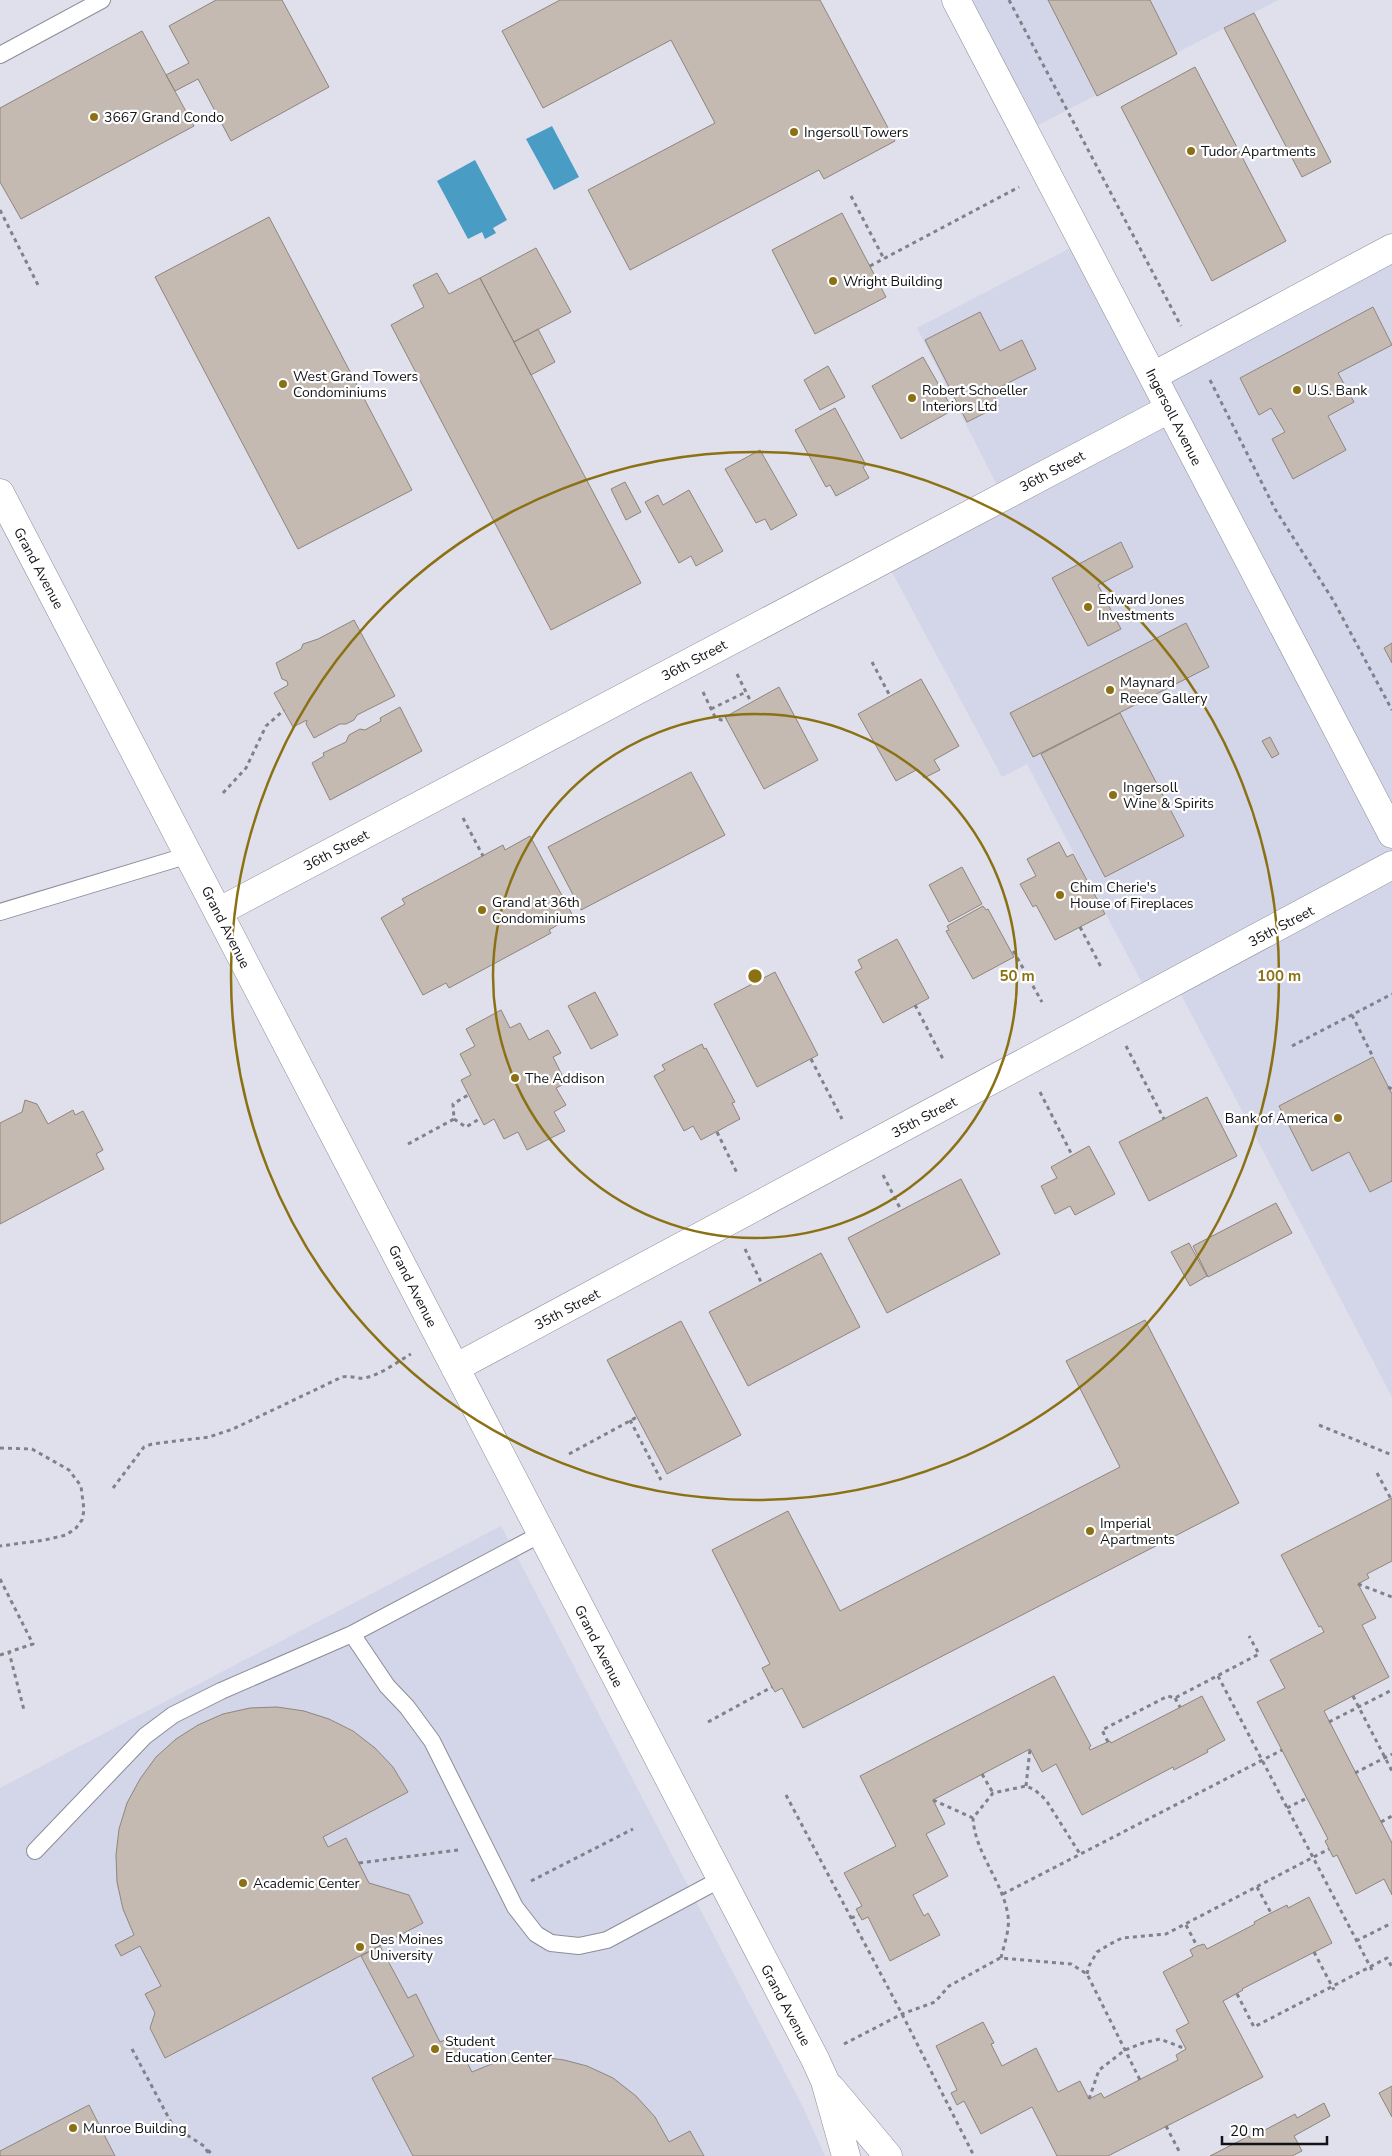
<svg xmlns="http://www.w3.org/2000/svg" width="1392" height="2156" font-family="'Nunito Sans',sans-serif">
<rect width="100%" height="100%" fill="#dfe0ec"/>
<!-- built -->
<path fill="#d3d5e8" d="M956 0H1278L1025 132Z
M1082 242 1153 376 1392 248V1397L1175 983 1149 996 1027 764 1002 777 885 559 1003 497 917 328Z
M501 1526 803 2107 825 2156H0V1788Z"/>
<!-- water -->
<path fill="#499cc4" d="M552 126 579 177 554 190 526 139Z
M475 160 507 220 493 228 496 233 485 239 482 232 468 239 437 181Z"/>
<!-- building -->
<path fill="#c4bab1" stroke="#8e857d" d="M216 0H282L329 87 231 141 198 79 175 91 166 75 189 63 169 26Z
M560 0H820L895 141 824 179 819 170 630 270 588 190 715 123 671 40 543 108 502 31Z
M1048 0H1150L1177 54 1097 96Z
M1254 13 1331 162 1302 177 1224 28Z
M142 31 194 126 21 219 0 182V108Z
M1195 67 1286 241 1212 281 1121 107Z
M842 213 886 297 815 334 772 250Z
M269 217 412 490 298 549 155 277Z
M536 248 571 312 514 342 480 278Z
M437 273 449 294 480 278 641 583 551 630 391 325 424 307 413 285Z
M1373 307 1392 345 1338 373 1354 402 1328 416 1346 450 1293 479 1272 439 1285 432 1271 408 1259 415 1240 378Z
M980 312 1000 351 1022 340 1036 369 992 391 999 406 967 422 925 340Z
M538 329 555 362 531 375 514 342Z
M923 357 953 410 901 439 872 386Z
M828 366 845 397 820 410 804 380Z
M835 408 866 465 863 467 869 478 836 496 830 485 826 487 795 430Z
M760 450 797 515 771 530 765 519 756 523 725 469Z
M625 482 641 512 626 520 611 489Z
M689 490 723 551 696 566 691 556 679 563 645 502 658 495 663 505Z
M1121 542 1133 567 1098 585 1121 629 1088 646 1052 578Z
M354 620 395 696 357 715 354 720 346 724H340L314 738 306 724 307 720 293 727 274 693 288 685 287 681 282 679 276 663 301 649 303 644 318 639Z
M1186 623 1209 667 1033 757 1010 713Z
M1392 643V663L1384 648Z
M921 679 959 746 934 760 940 770 924 778 918 769 896 781 858 714Z
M779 687 818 760 764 789 725 717Z
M400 707 422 751 330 800 312 763 324 756 323 753 346 742 349 735 360 729 365 730 381 721 380 718Z
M1120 713 1184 836 1105 877 1041 754Z
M1270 737 1279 754 1272 758 1262 741Z
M691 772 725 835 581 910 548 847Z
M530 836 573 916 549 930 551 933 449 988 446 983 423 995 381 918 405 904 402 899 503 845 505 850Z
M1059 842 1067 857 1073 854 1105 914 1055 940 1036 905 1033 907 1020 884 1036 876 1027 859Z
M962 867 982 904 949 922 929 885Z
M983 906 986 910 988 909 1014 957 973 979 946 931 949 930 947 926Z
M897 939 929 998 883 1023 855 972 862 968 858 960Z
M775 972 818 1055 757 1087 714 1004Z
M595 992 618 1035 591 1049 568 1006Z
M501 1010 510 1028 520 1023 529 1040 548 1030 561 1053 553 1057 566 1083 556 1088 566 1105 554 1112 565 1131 527 1150 518 1132 504 1139 494 1119 484 1125 461 1080 471 1075 460 1054 475 1046 466 1029Z
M702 1044 704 1049 706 1048 735 1102 732 1103 740 1119 701 1140 693 1126 684 1131 654 1076 665 1070 662 1065Z
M1373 1057 1392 1094V1181L1370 1192 1349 1152 1312 1171 1279 1106Z
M1207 1097 1237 1156 1149 1201 1119 1142Z
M25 1100 37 1104 48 1124 73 1110 75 1115 83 1111 103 1150 96 1154 104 1169 0 1224V1123L22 1112Z
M1089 1146 1115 1194 1075 1215 1070 1206 1055 1214 1041 1186 1057 1178 1051 1167Z
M961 1179 1000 1254 887 1313 848 1238Z
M1276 1203 1292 1233 1208 1277 1193 1246Z
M1189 1243 1207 1276 1190 1286 1171 1252Z
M821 1253 860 1327 748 1386 709 1312Z
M1145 1320 1239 1503 803 1728 782 1688 775 1692 772 1687 762 1668 770 1664 712 1550 788 1511 840 1611 1120 1467 1066 1361Z
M681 1321 741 1435 667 1474 607 1360Z
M1392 1498V1561L1367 1574 1369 1578 1358 1584 1376 1618 1362 1625 1389 1677 1324 1711 1392 1843V1895L1384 1879 1356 1894 1337 1855 1333 1857 1325 1841 1328 1839 1257 1702 1285 1688 1270 1660 1324 1632 1321 1626 1319 1627 1281 1555Z
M1054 1676 1091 1746 1089 1747 1090 1750 1110 1741 1111 1743 1202 1696 1225 1740 1207 1750 1208 1752 1174 1770 1173 1767 1082 1815 1056 1764 1042 1772 1030 1749 933 1800 945 1824 926 1834 948 1876 913 1895 924 1916 928 1913 940 1935 890 1961 868 1917 862 1920 856 1909 862 1906 844 1873 896 1846 860 1776Z
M277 1707 304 1711 329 1719 353 1731 375 1748 393 1767 408 1792 323 1837 328 1847 346 1838 369 1883 409 1895 423 1923 165 2058 150 2028 155 2013 145 1994 161 1986 140 1946 121 1956 115 1945 134 1935 123 1909 117 1882 116 1855 119 1829 127 1803 140 1779 156 1757 176 1739 198 1725 223 1714 250 1708Z
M1309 1897 1332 1943 1242 1989 1243 1990 1223 2001 1263 2077 1108 2156H1057L1032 2107 981 2134 964 2101 957 2105 951 2093 957 2090 936 2046 983 2022 994 2043 991 2044 1002 2066 1036 2048 1058 2092 1080 2081 1089 2099 1101 2093 1104 2098 1178 2060 1176 2055 1186 2049 1176 2030 1189 2023 1163 1972 1193 1956 1190 1950 1197 1946 1204 1944 1207 1949 1255 1924 1254 1922 1271 1913 1287 1905 1288 1908Z
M380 1946 408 1998 416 1994 440 2042 453 2036 472 2072 494 2063 517 2058 541 2057 564 2060 587 2066 613 2078 636 2096 655 2117 669 2142 690 2131 704 2156H413L372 2078 414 2056 361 1956Z
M1392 2086V2117L1379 2093Z
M1324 2103 1330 2116 1294 2136 1302 2151 1292 2156H1210L1249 2136 1250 2138 1295 2114 1297 2118Z
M89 2105 115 2156H0V2151Z"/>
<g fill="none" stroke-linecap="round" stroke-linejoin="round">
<!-- lane casing -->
<g stroke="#8c8d98" stroke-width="18">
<path id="lane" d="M0 55 102 0
M0 912 189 855
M352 1634 387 1686 407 1707 432 1741 515 1907 536 1934 551 1943 579 1946 607 1940 721 1879
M35 1851 145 1736 173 1715 221 1691 352 1634 541 1534"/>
</g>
<!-- street casing -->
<g stroke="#8c8d98" stroke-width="29">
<path id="street" d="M1153 376 1392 248
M218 912 1169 409"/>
</g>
<!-- secondary casing -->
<g stroke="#8c8d98" stroke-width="29">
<path id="secondary" d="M956 0 1392 834
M0 493 815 2059 825 2081 846 2156
M455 1368 1392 865
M831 2088 888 2156"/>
</g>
<!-- path -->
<path stroke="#808189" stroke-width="3" stroke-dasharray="4 4" stroke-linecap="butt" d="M1009 0 1181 326
M851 196 884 259
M0 210 39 287
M870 266 1019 187
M1210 380 1275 509 1333 600 1392 710
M872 662 890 696
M737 674 751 702
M703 692 715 717 721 720 727 719
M711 709 746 692
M223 793 246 768 266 726 284 710
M463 818 483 856
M1080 927 1101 967
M1013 953 1014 952 1042 1002
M915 1005 944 1061
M1352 1015 1373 1057
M1126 1046 1164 1119
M1292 1046 1392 994
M811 1059 842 1119
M1388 1087 1392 1089
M1040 1092 1072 1155
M454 1119 466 1127 481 1118
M717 1132 738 1175
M408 1144 454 1119 453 1104 468 1095
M883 1175 901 1210
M745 1249 762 1284
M630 1420 661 1480
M1319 1425 1392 1455
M0 1448 32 1449 69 1470 81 1486 84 1510 82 1520 76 1528 66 1535 45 1540 0 1546
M569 1454 637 1417
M1377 1473 1391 1499
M113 1488 144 1447 152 1444 209 1437 233 1429 342 1377C350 1375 357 1379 365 1378 382 1374 397 1362 411 1354
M0 1579 33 1644 9 1652
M1358 1584 1392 1597
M0 1655 9 1652 24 1710
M1218 1676 1372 1970
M1353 1696 1392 1771
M1175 1698 1180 1707
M708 1722 772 1687
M1329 1722 1392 1690
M1108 1742 1102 1730 1168 1696 1175 1698 1259 1654 1249 1636
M1355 1773 1392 1754
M982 1774 993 1793
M1026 1786 1030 1749
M786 1795 902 2014 974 2156
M933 1800 973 1818
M1287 1808 1307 1798
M1381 1822 1392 1816
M359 1863 458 1850
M531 1881 633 1829
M1257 1887 1271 1913
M1003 1894 1282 1750
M851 1918 859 1915
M1186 1925 1197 1946
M1356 1941 1392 1923
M1314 1952 1334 1990
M1001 1958C1004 1944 1010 1930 1008 1916 1003 1881 975 1854 973 1818L993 1793 1026 1786 1035 1790 1046 1800 1080 1854
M1087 1974 1089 1966 1097 1952 1110 1944 1122 1938 1166 1934 1329 1849
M1237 1994 1254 2027 1387 1958 1392 1967
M844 2044 902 2014 935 2002 949 1986 1000 1958 1071 1964 1087 1974 1140 2080
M132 2049 173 2126 204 2146 210 2156
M1089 2099 1099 2070 1125 2050 1143 2043 1160 2039 1186 2049
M1166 2126 1179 2151
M208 2150 213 2156"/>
<!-- lane -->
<use href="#lane" stroke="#fff" stroke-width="16"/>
<!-- street -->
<use href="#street" stroke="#fff" stroke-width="28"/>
<!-- secondary -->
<use href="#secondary" stroke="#fff" stroke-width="28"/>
</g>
<!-- distance rings -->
<g fill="none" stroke="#8b7113" stroke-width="2.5">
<circle cx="755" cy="976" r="262"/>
<circle cx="755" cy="976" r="524"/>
</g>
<!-- markers -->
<g fill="#8b7113" stroke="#fff" stroke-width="2">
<circle cx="94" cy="117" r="5"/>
<circle cx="794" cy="132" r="5"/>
<circle cx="1191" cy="151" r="5"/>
<circle cx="833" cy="281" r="5"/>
<circle cx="283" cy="384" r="5"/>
<circle cx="1297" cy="390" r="5"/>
<circle cx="912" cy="398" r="5"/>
<circle cx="1088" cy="607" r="5"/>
<circle cx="1110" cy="690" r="5"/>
<circle cx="1113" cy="795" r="5"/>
<circle cx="1060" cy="895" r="5"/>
<circle cx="482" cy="910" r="5"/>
<circle cx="515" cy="1078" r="5"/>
<circle cx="1338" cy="1118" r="5"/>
<circle cx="1090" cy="1531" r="5"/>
<circle cx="243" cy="1883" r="5"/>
<circle cx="360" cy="1947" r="5"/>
<circle cx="435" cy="2049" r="5"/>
<circle cx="73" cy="2128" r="5"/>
</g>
<g text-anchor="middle" stroke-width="4.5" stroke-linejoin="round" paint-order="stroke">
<!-- poi labels -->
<g font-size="14" fill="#121317" stroke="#fff" text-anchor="start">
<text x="104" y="122">3667 Grand Condo</text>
<text x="804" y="137">Ingersoll Towers</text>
<text x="1201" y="156">Tudor Apartments</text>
<text x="843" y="286">Wright Building</text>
<text x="293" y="381">West Grand Towers<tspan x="293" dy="16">Condominiums</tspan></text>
<text x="922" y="395">Robert Schoeller<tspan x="922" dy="16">Interiors Ltd</tspan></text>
<text x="1307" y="395">U.S. Bank</text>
<text x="1098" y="604">Edward Jones<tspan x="1098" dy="16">Investments</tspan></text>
<text x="1120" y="687">Maynard<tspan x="1120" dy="16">Reece Gallery</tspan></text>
<text x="1123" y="792">Ingersoll<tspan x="1123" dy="16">Wine &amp; Spirits</tspan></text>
<text x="1070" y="892">Chim Cherie's<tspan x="1070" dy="16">House of Fireplaces</tspan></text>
<text x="492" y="907">Grand at 36th<tspan x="492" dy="16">Condominiums</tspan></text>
<text x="525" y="1083">The Addison</text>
<text x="1328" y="1123" text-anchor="end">Bank of America</text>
<text x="1100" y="1528">Imperial<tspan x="1100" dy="16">Apartments</tspan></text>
<text x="253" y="1888">Academic Center</text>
<text x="370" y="1944">Des Moines<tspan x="370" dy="16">University</tspan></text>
<text x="445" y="2046">Student<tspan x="445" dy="16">Education Center</tspan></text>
<text x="83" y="2133">Munroe Building</text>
</g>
<!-- street labels -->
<g font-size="14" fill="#121317" stroke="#fff">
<text transform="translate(1174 417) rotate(63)" y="5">Ingersoll Avenue</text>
<text transform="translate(1052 471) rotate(-28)" y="5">36th Street</text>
<text transform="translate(39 568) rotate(62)" y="5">Grand Avenue</text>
<text transform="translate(694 660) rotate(-28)" y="5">36th Street</text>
<text transform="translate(336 850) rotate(-28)" y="5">36th Street</text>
<text transform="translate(1281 926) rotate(-28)" y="5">35th Street</text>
<text transform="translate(226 927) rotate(63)" y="5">Grand Avenue</text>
<text transform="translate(924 1117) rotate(-28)" y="5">35th Street</text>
<text transform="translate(413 1286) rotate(63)" y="5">Grand Avenue</text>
<text transform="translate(567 1309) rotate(-28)" y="5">35th Street</text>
<text transform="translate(599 1646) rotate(63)" y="5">Grand Avenue</text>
<text transform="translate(786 2005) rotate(62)" y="5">Grand Avenue</text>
</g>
</g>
<circle cx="755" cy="976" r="8" fill="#8b7113" stroke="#fff" stroke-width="2.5"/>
<g font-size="15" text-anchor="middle" font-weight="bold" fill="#8b7113" stroke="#fff" stroke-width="4.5" stroke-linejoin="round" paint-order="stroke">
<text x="1017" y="981">50 m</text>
<text x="1279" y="981">100 m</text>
</g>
<!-- scale -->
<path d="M1222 2136v8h105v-8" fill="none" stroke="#121317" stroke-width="2.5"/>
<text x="1230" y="2136" font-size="15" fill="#121317" stroke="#ffffff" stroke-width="4" paint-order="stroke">20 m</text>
</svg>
